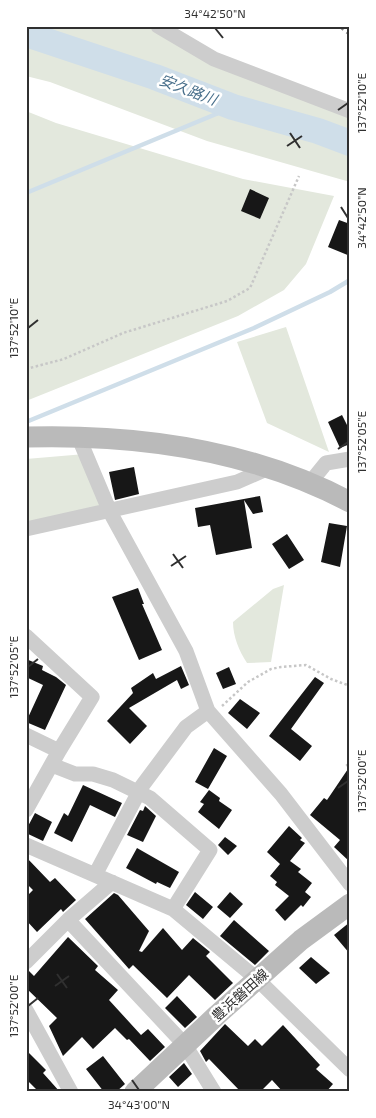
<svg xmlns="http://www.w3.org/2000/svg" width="376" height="1118" font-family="'Exo 2','Noto Sans JP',sans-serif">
<rect width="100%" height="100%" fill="#fff"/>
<!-- green -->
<path fill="#e3e8dd" d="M26 26H145L209 57 350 113V182L207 141 50 82 26 76Z
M26 111 56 123 243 179 334 196 306 264 284 290 238 316 26 401Z
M286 327 329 452 267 423 237 342Z
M85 454 107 506 26 529V459Z
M284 585 271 662 247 663C239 651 233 636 233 622L273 589Z"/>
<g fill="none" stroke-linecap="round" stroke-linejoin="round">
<!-- stream -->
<path stroke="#cfdee9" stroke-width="4.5" d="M26 193 233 107
M26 422 254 328 330 292 350 280"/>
<!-- river -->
<path stroke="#cfdee9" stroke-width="26" d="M26 34 155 77 233 107 318 131 350 143"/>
</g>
<!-- building -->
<path fill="#171717" d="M250 189 269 198 260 219 241 211Z
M339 220 350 224V256L328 247Z
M342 415 350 431V444L340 448 328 422Z
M134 467 139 494 115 500 109 472Z
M260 496 263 512 253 514 244 500 252 548 216 555 210 525 198 527 195 508Z
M329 523 347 526 340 567 321 562Z
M287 534 304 560 289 569 272 544Z
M138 588 144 604H142L162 650 139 660 112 597Z
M26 659 43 666 42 670 56 677 66 685 45 730 26 722 43 685 26 677Z
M181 666 189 685 181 689 177 680 129 708 147 726 130 744 107 721 133 693 131 688 153 673 156 679Z
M229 667 236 684 223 689 216 673Z
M315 677 324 683 291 729 312 746 300 761 269 736Z
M240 699 260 713 247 729 228 713Z
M214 748 227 756 208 789 195 782Z
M350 766V862L334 847 340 840 310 815 324 798 327 800Z
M83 785 122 803 115 817 90 805 72 842 54 833 64 813 68 816Z
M209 790 220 798 219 801 232 810 219 829 198 812 204 804 200 802Z
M145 806 156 816 143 842 127 835 140 810 143 811Z
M35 813 52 822 43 841 26 833V830Z
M289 826 302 838 300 840 305 843 290 861 301 869 298 872 312 883 305 892 311 897 303 907 301 905 285 921 275 910 289 896 275 885 277 882 270 876 280 864 267 852Z
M225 837 237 846 228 855 218 845Z
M137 848 179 872 170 888 157 882 156 884 126 868Z
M26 857 50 882 55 878 76 900 63 912 61 909 37 932 26 920V897L33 890 26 883Z
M195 892 213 907 203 919 186 905Z
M230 892 243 904 230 918 217 907Z
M114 893 118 895 149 931 139 951 142 952 163 928 182 950 193 938 210 952 206 956 233 983 215 1000 189 975 167 998 133 965 129 969 85 919Z
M234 920 269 951 255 965 220 936Z
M350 922V954L334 935Z
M68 937 98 966 95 970 118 990 109 1000 141 1035 148 1029 165 1047 150 1061 129 1039 127 1040 115 1028 93 1049 82 1037 63 1056 49 1026 57 1018 26 988V971H29L34 976Z
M311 957 330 973 316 984 299 968Z
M177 996 197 1017 185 1028 165 1008Z
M225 1024 248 1046 255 1039 262 1046 283 1025 320 1065 316 1069 333 1084 326 1092H283L272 1080 260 1092H241L209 1059 206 1062 200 1051Z
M26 1050 46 1070 43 1073 60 1092H39L26 1079Z
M103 1056 125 1084 116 1092H104L86 1069Z
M184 1063 192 1074 178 1087 169 1077Z"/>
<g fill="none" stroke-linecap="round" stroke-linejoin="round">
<!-- path -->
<path stroke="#c7c7c7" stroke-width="2.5" stroke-dasharray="2.5 2.5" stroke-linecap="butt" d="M26 369 64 359 123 333 227 301 250 288 299 176
M222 706 248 682 271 669 281 667 306 665 331 679 350 686
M350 760 347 765 350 768"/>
<!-- street -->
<path stroke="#cdcdcd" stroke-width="15" d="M158 26 214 59 350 111
M78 436 110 512 186 651 208 711
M309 484 326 463 350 459
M26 529 237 482 269 468
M26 636 92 697 59 751 26 810
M26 735 59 751
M52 765 75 774H93L113 780 150 798 210 850 173 909
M26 845 173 909 257 979 350 1070
M95 875 142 786 186 727 208 711 281 794 350 884
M68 920 185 1045 214 1092
M26 962 68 920 112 882
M26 1010 71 1092"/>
<!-- secondary -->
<path stroke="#bababa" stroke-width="21" d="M26 437C138 434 250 449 350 502
M135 1092 217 1015 301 940 350 904"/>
<!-- rail -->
<path stroke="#858585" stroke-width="4" stroke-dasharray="5 4" stroke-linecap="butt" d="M340 26 350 34"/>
</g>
<!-- ticks -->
<path fill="none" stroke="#303030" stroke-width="2" d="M215 28 223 38M338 110 348 103M290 133 300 148M287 146 302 136M341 207 348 218M28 328 38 320M338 449 348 442M173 554 183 568M171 566 186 556M28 667 38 659M338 788 348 781M57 974 67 988M55 986 69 976M28 1006 38 998M132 1080 139 1090"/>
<g text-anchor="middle" stroke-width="5" stroke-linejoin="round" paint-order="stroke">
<!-- street labels -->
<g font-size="14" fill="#303030" stroke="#fff">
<text transform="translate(240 995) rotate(-42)" y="5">豊浜磐田線</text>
</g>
<!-- water labels -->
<g font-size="15" font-style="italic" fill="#476e8a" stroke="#fff">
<text transform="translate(188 90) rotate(21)" y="5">安久路川</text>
</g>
</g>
<!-- border -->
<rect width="376" height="1118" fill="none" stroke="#ffffff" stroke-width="55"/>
<rect x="28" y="28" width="320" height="1062" fill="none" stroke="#303030" stroke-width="2"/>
<g font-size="12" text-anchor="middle" fill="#303030">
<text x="215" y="18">34°42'50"N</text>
<text transform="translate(362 103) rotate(-90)" y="4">137°52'10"E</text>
<text transform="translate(362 218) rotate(-90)" y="4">34°42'50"N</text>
<text transform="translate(14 328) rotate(-90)" y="4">137°52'10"E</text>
<text transform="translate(362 442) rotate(-90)" y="4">137°52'05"E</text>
<text transform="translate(14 667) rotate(-90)" y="4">137°52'05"E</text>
<text transform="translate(362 781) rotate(-90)" y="4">137°52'00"E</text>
<text transform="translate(14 1006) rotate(-90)" y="4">137°52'00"E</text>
<text x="139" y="1109">34°43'00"N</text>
</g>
</svg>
